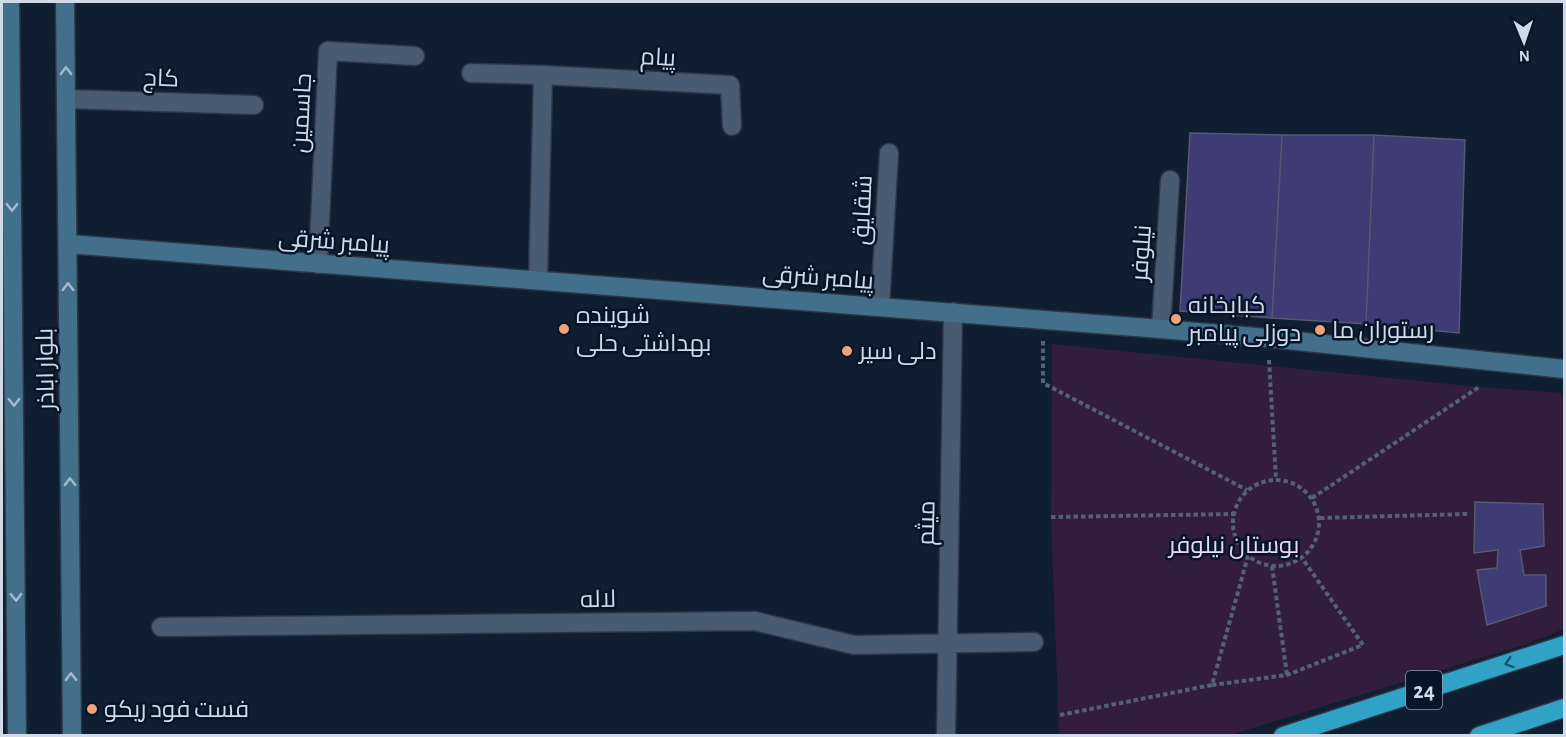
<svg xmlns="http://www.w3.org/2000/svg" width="1566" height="737" font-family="'Alegreya Sans',Cairo,sans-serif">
<rect width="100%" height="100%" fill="#0f1e31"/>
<!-- green -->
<path fill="#331d3c" d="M1052 344 1479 387 1564 393V629L1527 644 1230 735H1059L1051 517Z"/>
<!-- building -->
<path fill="#3f3b75" stroke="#585873" stroke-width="1.5" d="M1190 133 1282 135 1272 318 1180 311Z
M1282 135H1374L1366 324 1272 318Z
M1374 135 1465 140 1459 333 1366 324Z
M1475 502 1543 504 1544 546 1520 550 1524 575H1546V606L1487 625 1477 570 1497 568 1498 550 1474 553Z"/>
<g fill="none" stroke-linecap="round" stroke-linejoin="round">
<!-- street casing -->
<g stroke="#2e3646" stroke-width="21">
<path id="street" d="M471 73 543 75 730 85 732 126
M66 99 254 105
M318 264 328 51 415 56
M538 280 543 75
M880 306 889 153
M1161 329 1170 180
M161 627 755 621 854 645 1034 642
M946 736 953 312"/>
</g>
<!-- secondary casing -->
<g stroke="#2e3646" stroke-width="21">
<path id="secondary" d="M10 2 17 736
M65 2 72 736
M68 244 1161 329 1268 338 1564 369"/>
</g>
<!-- highway casing -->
<g stroke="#2e3646" stroke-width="21">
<path id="highway" d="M1283 736 1564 645
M1479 736 1564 708"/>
</g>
<!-- path -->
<path stroke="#546273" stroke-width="4" stroke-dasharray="4.5 3" stroke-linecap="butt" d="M1043 341V383L1247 490
M1269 360 1276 479
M1233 523a43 43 0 1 1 86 0a43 43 0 1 1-86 0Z
M1312 498 1479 387
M1051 517 1233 514
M1320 518 1467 514
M1272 566 1287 675
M1212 685 1287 675 1363 645 1302 558
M1060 715 1212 685 1248 556"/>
<!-- street -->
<use href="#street" stroke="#495b71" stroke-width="18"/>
<!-- secondary -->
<use href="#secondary" stroke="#42708a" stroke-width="18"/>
<!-- highway -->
<use href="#highway" stroke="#30a2c5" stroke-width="18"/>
</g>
<!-- one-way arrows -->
<defs><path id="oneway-chevron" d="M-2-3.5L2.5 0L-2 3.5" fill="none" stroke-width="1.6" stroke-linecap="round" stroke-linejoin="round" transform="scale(1.5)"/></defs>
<g stroke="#a5bacc">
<use href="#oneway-chevron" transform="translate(66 71) rotate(-91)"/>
<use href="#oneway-chevron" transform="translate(12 207) rotate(89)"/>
<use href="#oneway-chevron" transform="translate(68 287) rotate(-91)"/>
<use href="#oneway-chevron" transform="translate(14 402) rotate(89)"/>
<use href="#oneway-chevron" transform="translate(70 482) rotate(-91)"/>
<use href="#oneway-chevron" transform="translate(16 597) rotate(89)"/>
<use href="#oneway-chevron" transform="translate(71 677) rotate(-91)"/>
</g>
<use stroke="#19546e" href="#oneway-chevron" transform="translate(1509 663) rotate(162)"/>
<!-- markers -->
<g fill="#f1a27b" stroke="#061527" stroke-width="2">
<circle cx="1176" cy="319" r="6"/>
<circle cx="564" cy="329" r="6"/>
<circle cx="1320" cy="330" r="6"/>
<circle cx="847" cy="351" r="6"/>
<circle cx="92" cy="709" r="6"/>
</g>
<g text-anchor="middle" stroke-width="5" stroke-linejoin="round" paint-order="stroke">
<!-- shield labels -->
<rect fill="#061527" stroke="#939fae" stroke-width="1.5" x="1406" y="671" width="36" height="38" rx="4.5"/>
<g font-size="22" font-weight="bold" fill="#d0dae8">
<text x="1424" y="698">24</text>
</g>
<!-- street labels -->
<g font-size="24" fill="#d0dae8" stroke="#061527">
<text transform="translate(658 57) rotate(3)" y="8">پیام</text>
<text transform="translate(161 78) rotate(2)" y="8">کاج</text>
<text transform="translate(301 113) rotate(-87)" y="8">جاسمین</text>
<text transform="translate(862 210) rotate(-87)" y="8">شقایق</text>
<text transform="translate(334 241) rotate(4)" y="8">پیامبر شرقی</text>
<text transform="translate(1141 253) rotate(-86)" y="8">نیلوفر</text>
<text transform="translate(818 277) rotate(4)" y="8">پیامبر شرقی</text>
<text transform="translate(45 369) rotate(-91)" y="8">بلوار اباذر</text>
<text transform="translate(926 523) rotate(-89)" y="8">میثم</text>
<text transform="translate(598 599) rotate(-1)" y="8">لاله</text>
</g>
<!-- poi labels -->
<g font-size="24" fill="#d0dae8" stroke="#061527" text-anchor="start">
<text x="1188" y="313">کبابخانه<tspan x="1188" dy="28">دوزلی پیامبر</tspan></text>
<text x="576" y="323">شوینده<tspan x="576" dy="28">بهداشتی حلی</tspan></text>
<text x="1332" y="338">رستوران ما</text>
<text x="859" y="359">دلی سیر</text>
<text x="104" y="717">فست فود ریکو</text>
</g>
<!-- park labels -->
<g font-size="24" fill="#ebd5f6" stroke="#061527">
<text x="1234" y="553">بوستان نیلوفر</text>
</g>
</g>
<!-- border -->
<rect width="1566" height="737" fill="none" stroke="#d0dae8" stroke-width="6"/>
<!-- north arrow -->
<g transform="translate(1524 42) rotate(178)" stroke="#061527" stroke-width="4.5" paint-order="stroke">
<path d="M0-4.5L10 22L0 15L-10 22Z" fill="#d0dae8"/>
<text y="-9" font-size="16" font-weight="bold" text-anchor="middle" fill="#d0dae8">N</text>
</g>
</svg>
